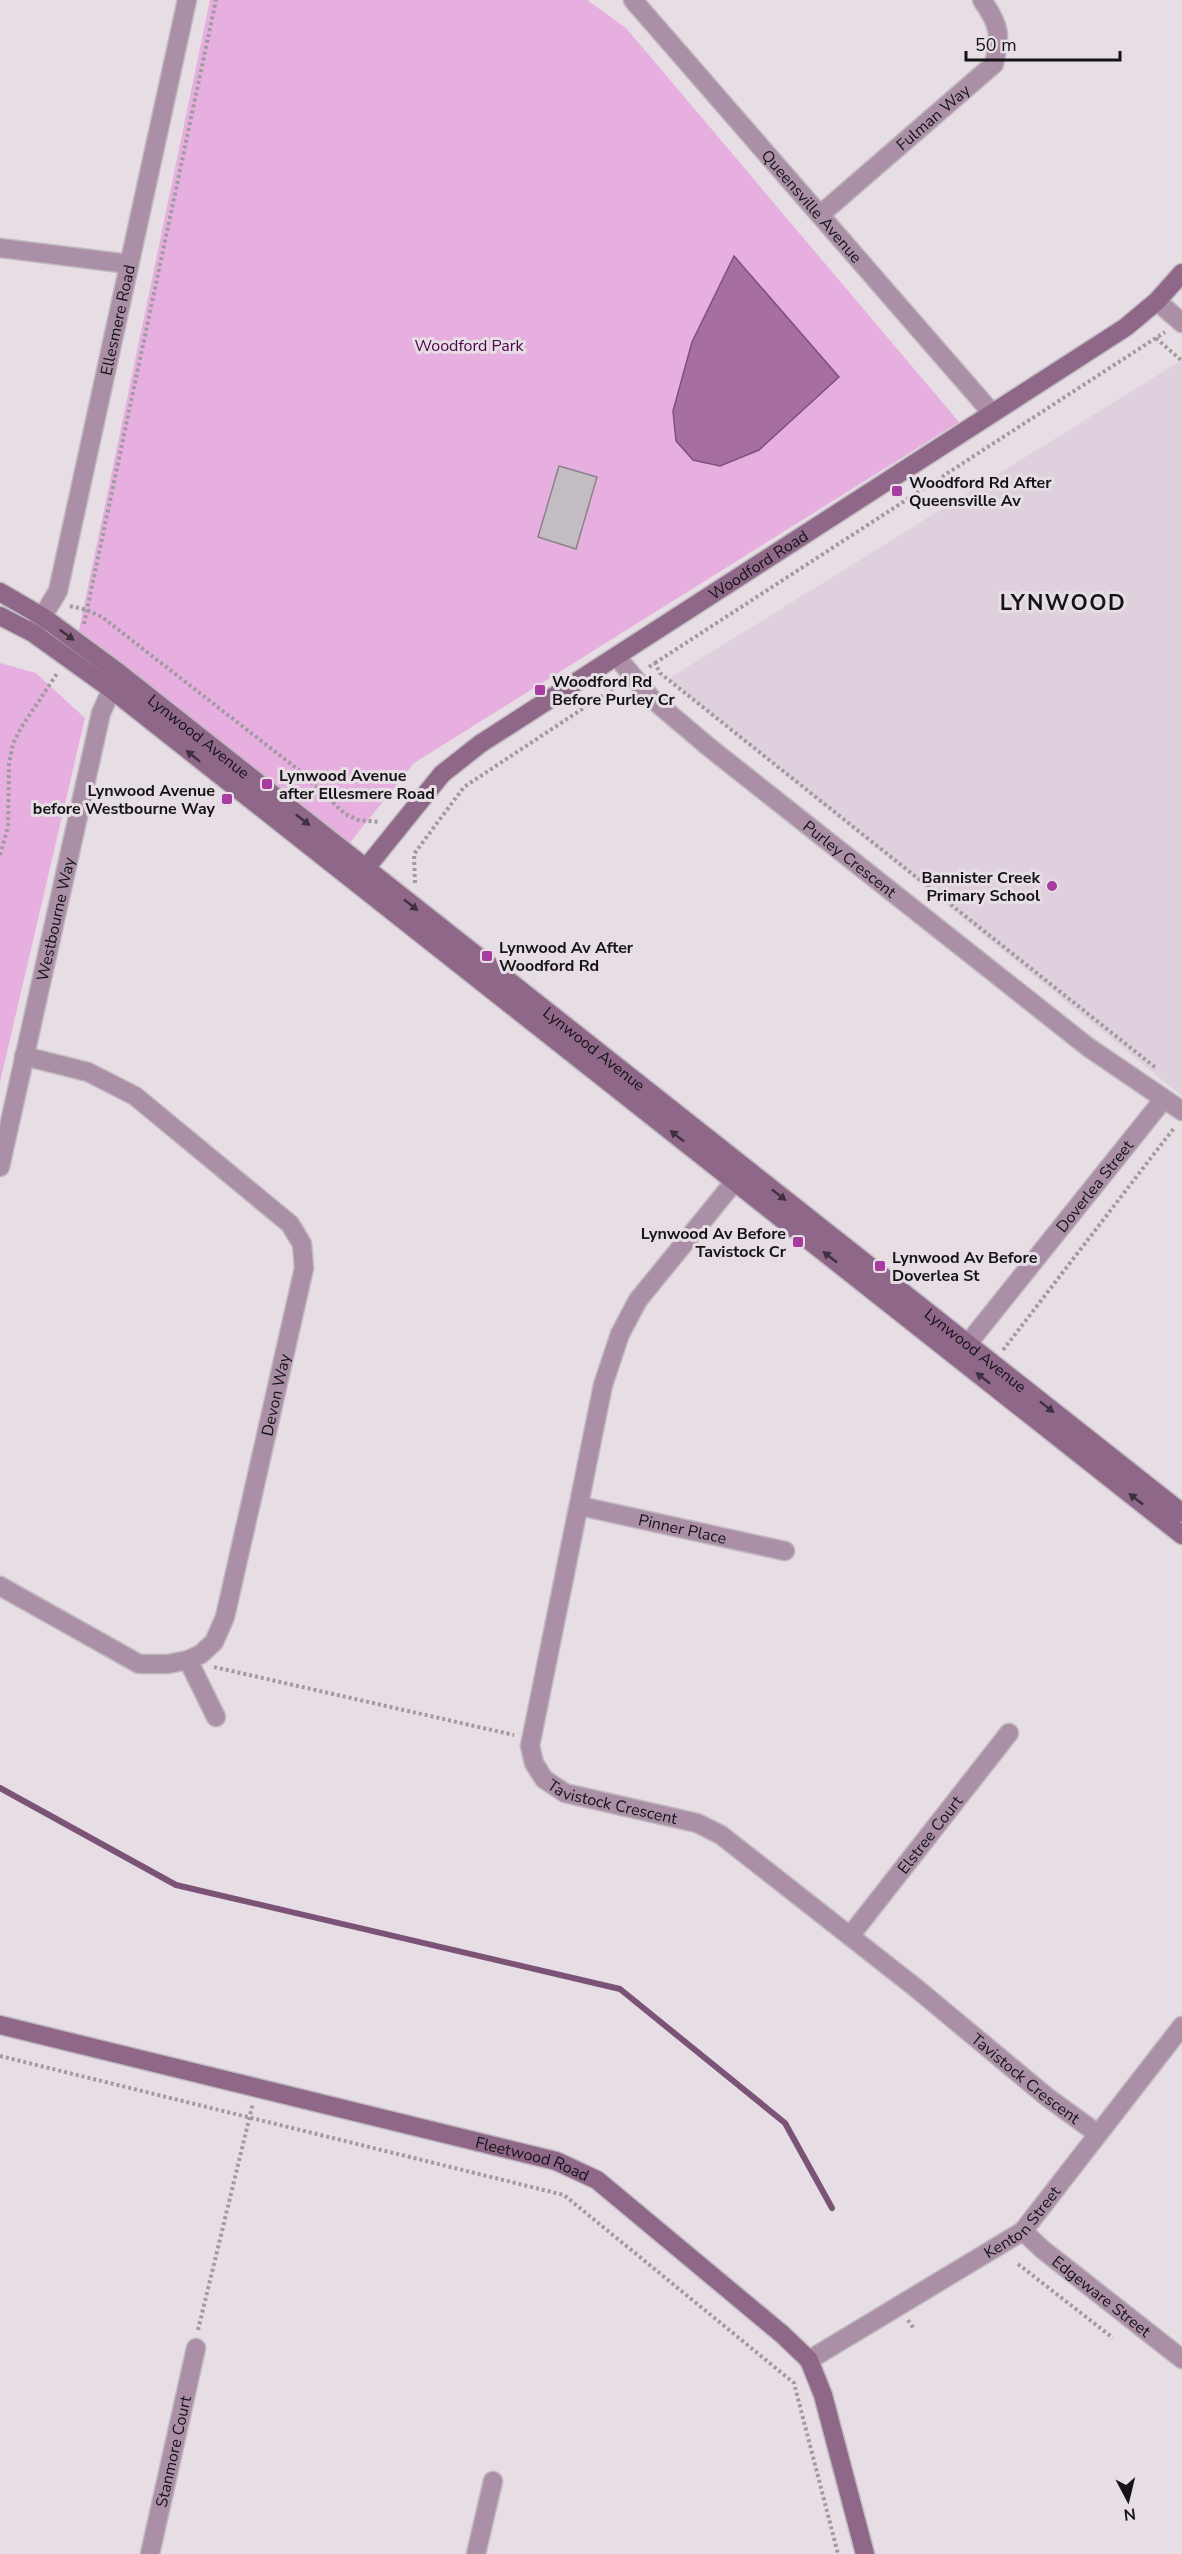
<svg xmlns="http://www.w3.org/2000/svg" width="1182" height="2554" font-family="'Nunito Sans',sans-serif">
<rect width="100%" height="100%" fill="#e6dee4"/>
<!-- built -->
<path fill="#ded0dc" d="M1182 360V1096L668 679Z"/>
<!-- green -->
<path fill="#e6afdf" d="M210 0H587L626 28 959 422 414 763 348 845 268 790 79 630Z
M0 663 36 673 85 718 0 1082Z"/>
<!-- water -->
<path fill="#a76ea1" stroke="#7b5377" stroke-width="1.5" d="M734 256 839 377 759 450 720 466 693 460 676 441 673 411 692 342Z"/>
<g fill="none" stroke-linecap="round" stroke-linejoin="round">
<!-- stream -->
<path stroke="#7b5377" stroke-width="6" d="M0 1788 176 1885 620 1989 785 2123 832 2208"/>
</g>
<!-- building -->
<path fill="#c4bcc3" stroke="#8a8389" stroke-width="1.5" d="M559 466 597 477 576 549 538 537Z"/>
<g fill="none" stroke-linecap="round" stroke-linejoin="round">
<!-- street casing -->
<g stroke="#c0b9bf" stroke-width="21">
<g id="street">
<path id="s1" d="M633 0 992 413"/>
<path id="s2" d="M821 214 994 64C1001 34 1000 26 982 0"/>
<path d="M0 248 129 264"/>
<path d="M1157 301 1182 323"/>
<path id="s3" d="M35 629 58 591 187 0"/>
<path id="s4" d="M617 657 651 698 710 748 1088 1047 1182 1111"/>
<path id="s5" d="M0 1167 101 713 118 675"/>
<path id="s6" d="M744 1170 638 1300 620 1334 603 1385 530 1746 534 1763 544 1779 565 1793 697 1823 721 1835 916 1988 1047 2097 1098 2134"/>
<path id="s7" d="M958 1356 1163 1100"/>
<path id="s8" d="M580 1506 785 1551"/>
<path id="s9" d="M0 1586 139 1664H168L188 1660 201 1654 214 1642 225 1617 304 1268 302 1244 290 1224 135 1096 88 1072 24 1056"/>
<path d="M188 1660 216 1717"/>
<path id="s10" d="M850 1936 1009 1733"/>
<path id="s11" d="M1023 2231 1042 2249 1182 2359"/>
<path id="s12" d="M809 2360 1023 2231 1182 2026"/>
<path id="s13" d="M150 2554 196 2348"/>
<path d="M476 2554 493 2481"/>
</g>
</g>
<!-- secondary casing -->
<g stroke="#c0b9bf" stroke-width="21">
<g id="secondary">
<path id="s14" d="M0 592 43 617 119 673 1182 1513"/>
<path d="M0 616 33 633 111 689 1182 1535"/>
<path id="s15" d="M358 878 442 774 480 744 1126 327 1157 301 1182 273"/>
<path id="s16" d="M0 2025 556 2161 597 2180 783 2335 809 2360 823 2395 865 2554"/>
</g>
</g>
<!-- path -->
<path stroke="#a19ba0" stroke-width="4" stroke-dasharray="3 3" stroke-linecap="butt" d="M1156 338 1182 361
M70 606 87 610 102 617 300 771 345 814 358 820 379 822
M84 624 216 0
M655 663 1165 332
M649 667 655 663 660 673 1156 1068
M0 855 8 827 9 764 13 744 21 728 58 672
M415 883 414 854 464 787 617 686
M1003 1350 1174 1128
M214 1667 514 1735
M0 2056 564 2195 794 2383 838 2554
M1018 2264 1113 2338
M908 2320 914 2329
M198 2330 253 2103"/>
<!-- street -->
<use href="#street" stroke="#aa8fa6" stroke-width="18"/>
<!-- secondary -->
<use href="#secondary" stroke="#8e6789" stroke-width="18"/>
</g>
<!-- one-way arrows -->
<defs><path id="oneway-solid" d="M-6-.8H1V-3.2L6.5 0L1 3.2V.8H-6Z" transform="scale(1.5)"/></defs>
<g fill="#3f303e">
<use href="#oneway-solid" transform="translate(67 635) rotate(36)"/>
<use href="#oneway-solid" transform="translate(193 756) rotate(-141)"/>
<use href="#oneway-solid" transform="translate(303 820) rotate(38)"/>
<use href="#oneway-solid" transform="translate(411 905) rotate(38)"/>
<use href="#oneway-solid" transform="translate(677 1136) rotate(-142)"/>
<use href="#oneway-solid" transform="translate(779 1195) rotate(38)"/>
<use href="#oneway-solid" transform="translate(830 1257) rotate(-142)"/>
<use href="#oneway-solid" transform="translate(983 1378) rotate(-142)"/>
<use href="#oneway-solid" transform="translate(1047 1407) rotate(38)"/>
<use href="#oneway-solid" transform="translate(1136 1499) rotate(-142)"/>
</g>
<!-- markers -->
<g fill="#a63d9f" stroke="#e6dee4" stroke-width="2">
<rect x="891" y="485" width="12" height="12" rx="3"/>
<rect x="534" y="684" width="12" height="12" rx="3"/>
<rect x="261" y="778" width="12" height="12" rx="3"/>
<rect x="221" y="793" width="12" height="12" rx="3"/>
<circle cx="1052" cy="886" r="6"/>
<rect x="481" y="950" width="12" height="12" rx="3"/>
<rect x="792" y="1236" width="12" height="12" rx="3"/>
<rect x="874" y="1260" width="12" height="12" rx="3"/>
</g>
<g text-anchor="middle" stroke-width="6" stroke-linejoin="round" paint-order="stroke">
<!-- street labels -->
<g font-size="16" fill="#151315" stroke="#e6dee4">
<text dy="6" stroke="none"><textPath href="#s2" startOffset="148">Fulman Way</textPath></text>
<text dy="6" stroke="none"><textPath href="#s1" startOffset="273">Queensville Avenue</textPath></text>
<text dy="6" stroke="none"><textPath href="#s3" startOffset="322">Ellesmere Road</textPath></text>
<text dy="6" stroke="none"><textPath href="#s15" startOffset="513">Woodford Road</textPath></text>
<text dy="6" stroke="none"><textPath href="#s14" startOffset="246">Lynwood Avenue</textPath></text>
<text dy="6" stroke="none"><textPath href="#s4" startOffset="309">Purley Crescent</textPath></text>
<text dy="6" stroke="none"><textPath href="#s5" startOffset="254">Westbourne Way</textPath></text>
<text dy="6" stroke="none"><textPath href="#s14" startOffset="750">Lynwood Avenue</textPath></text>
<text dy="6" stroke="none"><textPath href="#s7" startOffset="218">Doverlea Street</textPath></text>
<text dy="6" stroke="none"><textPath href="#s14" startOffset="1236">Lynwood Avenue</textPath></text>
<text dy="6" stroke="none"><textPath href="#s9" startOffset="496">Devon Way</textPath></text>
<text dy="6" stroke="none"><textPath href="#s8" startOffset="105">Pinner Place</textPath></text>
<text dy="6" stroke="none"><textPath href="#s6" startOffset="738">Tavistock Crescent</textPath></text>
<text dy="6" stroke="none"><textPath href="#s10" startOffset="129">Elstree Court</textPath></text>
<text dy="6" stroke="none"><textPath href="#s6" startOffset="1242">Tavistock Crescent</textPath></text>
<text dy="6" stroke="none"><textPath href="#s16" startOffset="549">Fleetwood Road</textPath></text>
<text dy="6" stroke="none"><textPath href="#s12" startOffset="255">Kenton Street</textPath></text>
<text dy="6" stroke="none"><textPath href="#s11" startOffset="102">Edgeware Street</textPath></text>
<text dy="6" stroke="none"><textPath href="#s13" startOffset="105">Stanmore Court</textPath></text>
</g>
<!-- park labels -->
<g font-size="16" fill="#4e034a" stroke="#e6dee4">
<text x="469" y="351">Woodford Park</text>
</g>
<!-- poi labels -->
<g font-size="16" font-weight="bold" fill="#151315" stroke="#e6dee4" text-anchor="start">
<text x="909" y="488">Woodford Rd After<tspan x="909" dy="18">Queensville Av</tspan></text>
<text x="552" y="687">Woodford Rd<tspan x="552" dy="18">Before Purley Cr</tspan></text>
<text x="279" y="781">Lynwood Avenue<tspan x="279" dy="18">after Ellesmere Road</tspan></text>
<text x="215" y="796" text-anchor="end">Lynwood Avenue<tspan x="215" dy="18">before Westbourne Way</tspan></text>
<text x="1040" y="883" text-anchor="end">Bannister Creek<tspan x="1040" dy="18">Primary School</tspan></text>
<text x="499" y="953">Lynwood Av After<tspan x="499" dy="18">Woodford Rd</tspan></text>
<text x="786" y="1239" text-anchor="end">Lynwood Av Before<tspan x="786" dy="18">Tavistock Cr</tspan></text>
<text x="892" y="1263">Lynwood Av Before<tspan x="892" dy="18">Doverlea St</tspan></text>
</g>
<!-- district labels -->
<g font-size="22" font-weight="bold" letter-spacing="1.5" fill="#151315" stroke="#e6dee4">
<text x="1063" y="610">LYNWOOD</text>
</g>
</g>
<!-- north arrow -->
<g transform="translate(1128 2500) rotate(173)" stroke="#e6dee4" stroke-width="4.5" paint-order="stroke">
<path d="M0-4.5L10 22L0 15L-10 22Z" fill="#151315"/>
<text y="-9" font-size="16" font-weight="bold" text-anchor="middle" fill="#151315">N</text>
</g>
<!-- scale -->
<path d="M966 51v9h154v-9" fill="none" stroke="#151315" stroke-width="3"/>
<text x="975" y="51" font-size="18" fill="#151315" stroke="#e6dee4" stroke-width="4.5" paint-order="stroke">50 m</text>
</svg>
